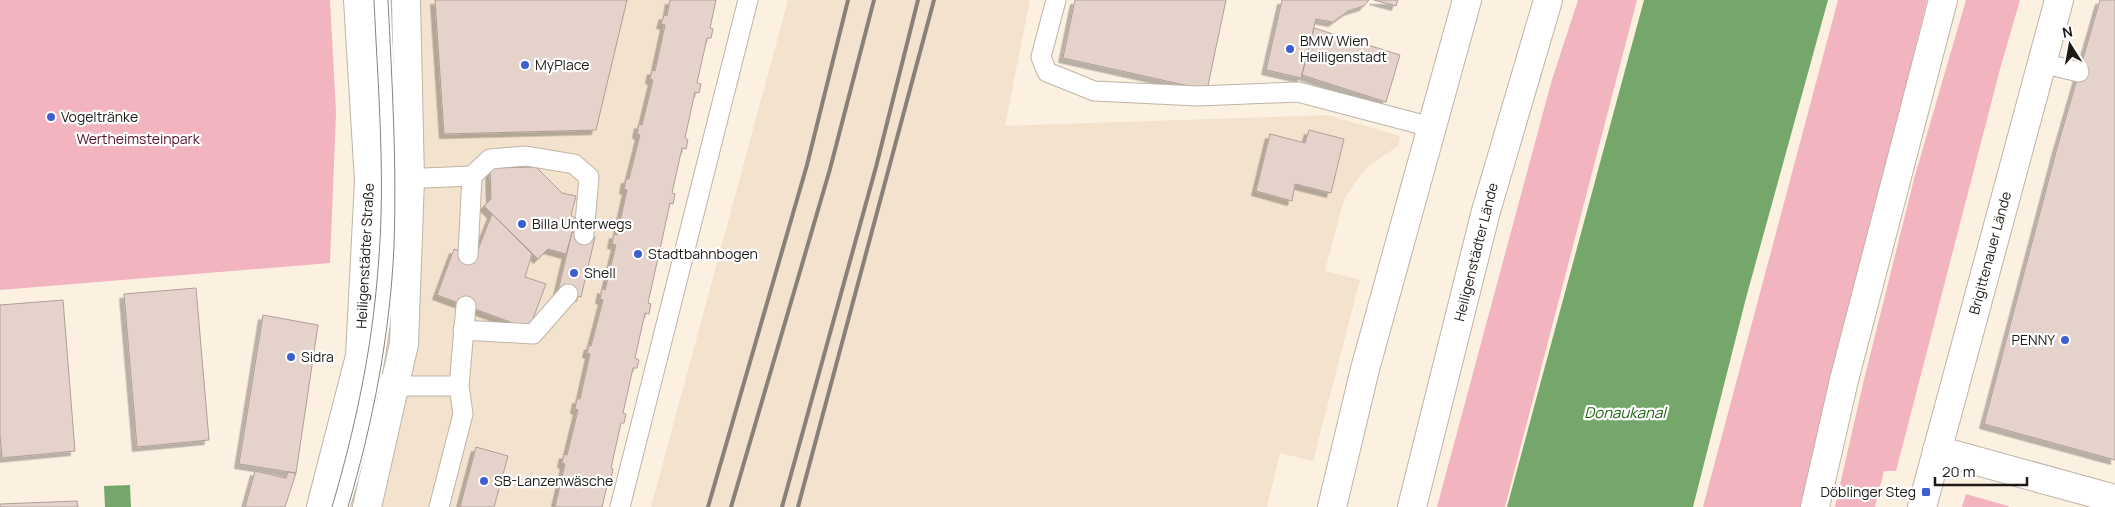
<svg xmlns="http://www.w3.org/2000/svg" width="2115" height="507" font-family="Manrope,sans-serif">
<defs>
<filter id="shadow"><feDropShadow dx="-4.5" dy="4.5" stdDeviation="0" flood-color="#0004"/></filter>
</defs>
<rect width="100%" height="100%" fill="#fcf0e1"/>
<!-- built -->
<path fill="#f3e2cd" d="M381 0H670L667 16 664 15 662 24 665 25 655 71 652 70 650 79 653 80 642 125 639 124 637 134 640 135 629 179H626L624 189 627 190 617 235 614 234 612 244 616 245 605 290H602L600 299 603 300 591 346 589 345 587 353 590 354 580 399H577L575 408 578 410 567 455H564L562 463 565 464 555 507H340Z
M788 0H1030L1005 126 1327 115 1400 136 1398 146 1366 168 1345 197 1342 207 1325 271 1360 280 1313 461 1280 453 1267 507H651Z"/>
<!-- green -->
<path fill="#f2b4bf" d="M0 0H330L336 112 330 263 0 290Z
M1578 0H1637L1505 507H1437L1551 83Z
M1838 0H1927L1806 507H1703Z
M1966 0H2020L2000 69 1896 471H1884L1875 507H1835L1863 384 1914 179Z
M1966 494 2008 506 2009 507H1962Z"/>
<!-- water -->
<path fill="#75a76b" d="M1644 0H1828L1746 298 1693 507H1507Z
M130 485 131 507H105L104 486Z"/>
<!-- building -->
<path fill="#e4d2cb" stroke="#b09e98" filter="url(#shadow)" d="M435 0H627L596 130 444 134Z
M670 0H716L710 28 713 29 711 38H707L697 83 701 84 699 93 695 92 685 138 688 140 686 149 682 148 672 193 675 194 673 204 670 203 660 249H663L661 258H658L648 303 651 304 649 314 645 313 635 358 639 360 637 368H633L623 413 626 414 624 423H621L611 468 613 469 611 478H609L602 507H555L565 464 562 463 564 454 567 455 578 410 575 409 577 399H580L590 354 587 353 589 345 591 346 603 300 600 299 602 289 605 290 616 245 612 244 614 234 617 235 627 190 624 189 626 179H629L640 135 637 134 639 124 642 125 653 80 650 79 652 70 655 71 665 25 661 24 664 15 667 16Z
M1075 0H1226L1207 90 1063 58Z
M1282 0H1369L1364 6 1348 11 1333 22 1316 19 1301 78 1266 70Z
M1374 0H1398L1396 6Z
M2100 0H2115V460L1984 424 2057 148Z
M1314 28 1400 55 1386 102 1302 75Z
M1309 130 1344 139 1331 193 1295 184 1292 201 1256 191 1270 134 1305 143Z
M536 167 562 193 576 196 571 215 576 219 566 254 548 249 538 259 484 206 491 199 490 168Z
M492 214 532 254 525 277 546 284 529 329 437 295 454 249 475 257Z
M572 232 595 237 581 297 558 291Z
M196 288 209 440 137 447 124 294Z
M63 300 75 451 2 458 0 435V305Z
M263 315 318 325 296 473 239 464Z
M476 447 508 456 494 507H460Z
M255 471 286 478 288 472 296 473 285 507H245Z
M77 501 78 507H0V504Z"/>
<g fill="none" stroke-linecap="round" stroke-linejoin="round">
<!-- lane casing -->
<g stroke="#bfb4a6" stroke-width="21">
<path id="lane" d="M1056 0 1041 57 1047 72 1094 91 1198 96 1298 92 1431 127
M2042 63 2079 72
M472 176 490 159 526 156 574 164 589 177 584 235
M400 179 472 176 468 255
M463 330 533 334 568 294
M385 384 395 386H459L466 306
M340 507C364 432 381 340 387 261 394 175 384 87 381 0
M439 507 463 414 459 386
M620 507 748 0"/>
</g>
<!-- street casing -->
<g stroke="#bfb4a6" stroke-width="30">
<path id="street" d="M1937 450 2115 499
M1332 507 1365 369 1467 0"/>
</g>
<!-- secondary casing -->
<g stroke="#bfb4a6" stroke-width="30">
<path id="secondary" d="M321 507 360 356 369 181 358 0
M367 507 404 344 410 179 406 0
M1922 507 2059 0"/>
</g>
<!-- highway casing -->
<g stroke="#bfb4a6" stroke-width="30">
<path id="highway" d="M1412 507 1486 211 1548 0
M1815 507 1844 380 1943 0"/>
</g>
<!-- lane -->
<use href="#lane" stroke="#fff" stroke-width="19"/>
<!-- street -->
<use href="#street" stroke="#fff" stroke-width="28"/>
<!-- secondary -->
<use href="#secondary" stroke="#fff" stroke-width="28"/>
<!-- highway -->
<use href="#highway" stroke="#fff" stroke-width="28"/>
<!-- tram -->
<path stroke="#898178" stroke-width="1" d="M332 507C355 429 372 350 378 269 386 180 378 89 374 0
M348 507C373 423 390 334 394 246 397 164 392 82 388 0"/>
<!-- rail -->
<path stroke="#898178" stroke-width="4" d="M708 507 807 165 848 0
M731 507 830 169 874 0
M782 507 876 167 918 0
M798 507 934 0"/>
</g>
<!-- markers -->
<g fill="#3d5fd0" stroke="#fff" stroke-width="2">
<circle cx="1290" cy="49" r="5"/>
<circle cx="525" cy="65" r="5"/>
<circle cx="51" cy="117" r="5"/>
<circle cx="522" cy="224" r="5"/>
<circle cx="638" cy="254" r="5"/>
<circle cx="574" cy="273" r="5"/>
<circle cx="2065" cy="340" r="5"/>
<circle cx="291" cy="357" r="5"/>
<circle cx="484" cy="481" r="5"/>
<rect x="1921" y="487" width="10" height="10" rx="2.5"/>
</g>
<g text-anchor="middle" stroke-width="4.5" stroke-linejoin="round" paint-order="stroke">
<!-- poi labels -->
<g font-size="14" fill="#1e1a15" stroke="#fff" text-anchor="start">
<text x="1300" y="46">BMW Wien<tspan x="1300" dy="16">Heiligenstadt</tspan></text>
<text x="535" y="70">MyPlace</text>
<text x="61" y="122">Vogeltränke</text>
<text x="532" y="229">Billa Unterwegs</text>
<text x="648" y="259">Stadtbahnbogen</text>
<text x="584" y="278">Shell</text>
<text x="2055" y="345" text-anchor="end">PENNY</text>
<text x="301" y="362">Sidra</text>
<text x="494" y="486">SB-Lanzenwäsche</text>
<text x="1916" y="497" text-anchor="end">Döblinger Steg</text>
</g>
<!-- park labels -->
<g font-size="14" fill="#581026" stroke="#fff">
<text x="138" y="144">Wertheimsteinpark</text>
</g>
<!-- street labels -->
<g font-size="14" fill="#1e1a15" stroke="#fff">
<text transform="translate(1476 252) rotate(-76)" y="5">Heiligenstädter Lände</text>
<text transform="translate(1990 253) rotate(-75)" y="5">Brigittenauer Lände</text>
<text transform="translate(365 256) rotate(-87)" y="5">Heiligenstädter Straße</text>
</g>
<!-- water labels -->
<g font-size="15" font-style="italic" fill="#216413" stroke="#fff">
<text x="1625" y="418">Donaukanal</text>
</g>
</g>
<!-- north arrow -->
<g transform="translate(2070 45) rotate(349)" stroke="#ffffff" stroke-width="4" paint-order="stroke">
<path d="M0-4L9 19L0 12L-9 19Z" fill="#1e1a15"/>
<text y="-8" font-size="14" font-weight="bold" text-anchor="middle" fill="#1e1a15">N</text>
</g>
<!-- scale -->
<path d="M1935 477v8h92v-8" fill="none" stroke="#1e1a15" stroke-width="2.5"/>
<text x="1942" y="477" font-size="15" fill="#1e1a15" stroke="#ffffff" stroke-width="4" paint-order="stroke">20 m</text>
</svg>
